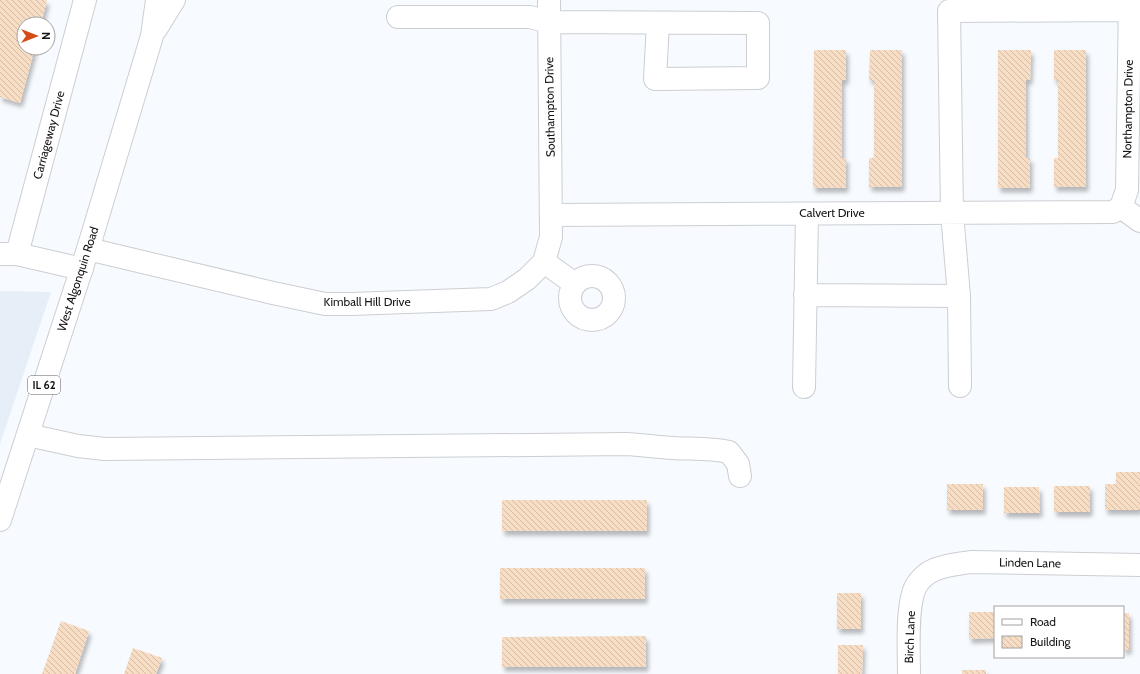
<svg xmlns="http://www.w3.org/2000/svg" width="1140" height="674" font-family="Cabin,sans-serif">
<defs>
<pattern id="building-back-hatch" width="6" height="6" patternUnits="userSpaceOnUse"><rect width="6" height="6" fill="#f8ddc5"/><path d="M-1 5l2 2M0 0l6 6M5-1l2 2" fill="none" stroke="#d4bda8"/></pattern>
<filter id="shadow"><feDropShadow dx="2.5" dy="4.5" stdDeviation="2" flood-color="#0004"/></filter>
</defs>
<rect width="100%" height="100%" fill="#f7fafe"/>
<!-- built -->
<path fill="#e6eef7" d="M0 291 51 292 0 444Z"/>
<!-- building -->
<path fill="url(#building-back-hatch)" filter="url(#shadow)" d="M0 0H47L41 24H24V48H35L20 103 0 97Z
M814 50H846V80H842V158H846V188H813Z
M870 50H902V187H869V158H874V80H869Z
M998 50H1031L1030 80H1026V158H1030V188H998Z
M1054 50H1086V187H1054V158H1058V80H1054Z
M1116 472H1140V510H1105V484H1116Z
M947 484H983V510H947Z
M1054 486H1090V512H1054Z
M1004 487H1039L1040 513H1004Z
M502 500H647V531H502Z
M500 568H645V599H500Z
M837 593H861V629H837Z
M969 612H995V638L969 639Z
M1123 613H1129V650H1123Z
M61 621 89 631 75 674H42Z
M646 636V667H502V637Z
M838 645H863L862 674H838Z
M133 648 162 658 156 674H124Z
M962 670H986V674H962Z"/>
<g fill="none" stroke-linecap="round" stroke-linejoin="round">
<!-- minor casing -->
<g stroke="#ccced2" stroke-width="24">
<path id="minor" d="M398 17H530L549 22 758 23V78L655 79 658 23
M1121 207 1140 221
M551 215 1113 212 1121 207 1127 190 1130 0
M88 249 273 293 325 304H351L491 299 508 292 527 279 544 262 551 237 549 0
M0 254H17L85 0
M17 254 82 269
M544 262 575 284
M570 298a22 22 0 1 1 44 0a22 22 0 1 1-44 0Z
M805 295 959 296
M960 386 959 296 952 213 949 11 1130 10
M804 387 807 214
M28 435 78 446 105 449 626 444C642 445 657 447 673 448 692 449 711 448 729 452L738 464 740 476
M909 674C909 652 906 604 916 586 919 580 927 573 932 571 943 565 959 564 971 562L1140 565"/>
</g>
<!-- major casing -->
<g stroke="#ccced2" stroke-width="24">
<path id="major" d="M156 29 174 0
M0 520 88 249 152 36 157 0"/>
</g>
<!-- minor -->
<use href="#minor" stroke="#fff" stroke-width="22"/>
<!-- major -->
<use href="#major" stroke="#fff" stroke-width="22"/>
</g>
<g text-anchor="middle" stroke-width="3.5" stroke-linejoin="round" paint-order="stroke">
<!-- shield labels -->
<rect fill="#fff" stroke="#5c5c5d" stroke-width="1" x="28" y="376" width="32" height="18" rx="3"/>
<g font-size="11" font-weight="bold" fill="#161618">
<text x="44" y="389">IL 62</text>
</g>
<!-- street labels -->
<g font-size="12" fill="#161618" stroke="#fff">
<text transform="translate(550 107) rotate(-91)" y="4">Southampton Drive</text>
<text transform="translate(1128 109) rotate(-89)" y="4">Northampton Drive</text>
<text transform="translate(49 135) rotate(-75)" y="4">Carriageway Drive</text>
<text x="832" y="217">Calvert Drive</text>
<text transform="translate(78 279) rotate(-72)" y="4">West Algonquin Road</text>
<text x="367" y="306">Kimball Hill Drive</text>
<text transform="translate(1030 563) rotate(1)" y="4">Linden Lane</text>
<text transform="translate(910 637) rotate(-88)" y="4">Birch Lane</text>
</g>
</g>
<!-- legend -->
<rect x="994" y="606" width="130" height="52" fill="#ffffff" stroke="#a2a2a3"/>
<rect x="1002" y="619" width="20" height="6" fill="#ffffff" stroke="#a2a2a3"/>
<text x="1030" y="626" font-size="12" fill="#161618">Road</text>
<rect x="1002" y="636" width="20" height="12" fill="url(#building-back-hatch)" stroke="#a2a2a3"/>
<text x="1030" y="646" font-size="12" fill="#161618">Building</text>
<!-- north arrow -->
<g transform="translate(36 36) rotate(90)"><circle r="19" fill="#ffffff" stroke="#a2a2a3"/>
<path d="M0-3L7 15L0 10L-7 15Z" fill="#d44d18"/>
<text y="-6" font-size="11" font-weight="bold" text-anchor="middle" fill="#161618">N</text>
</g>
</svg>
